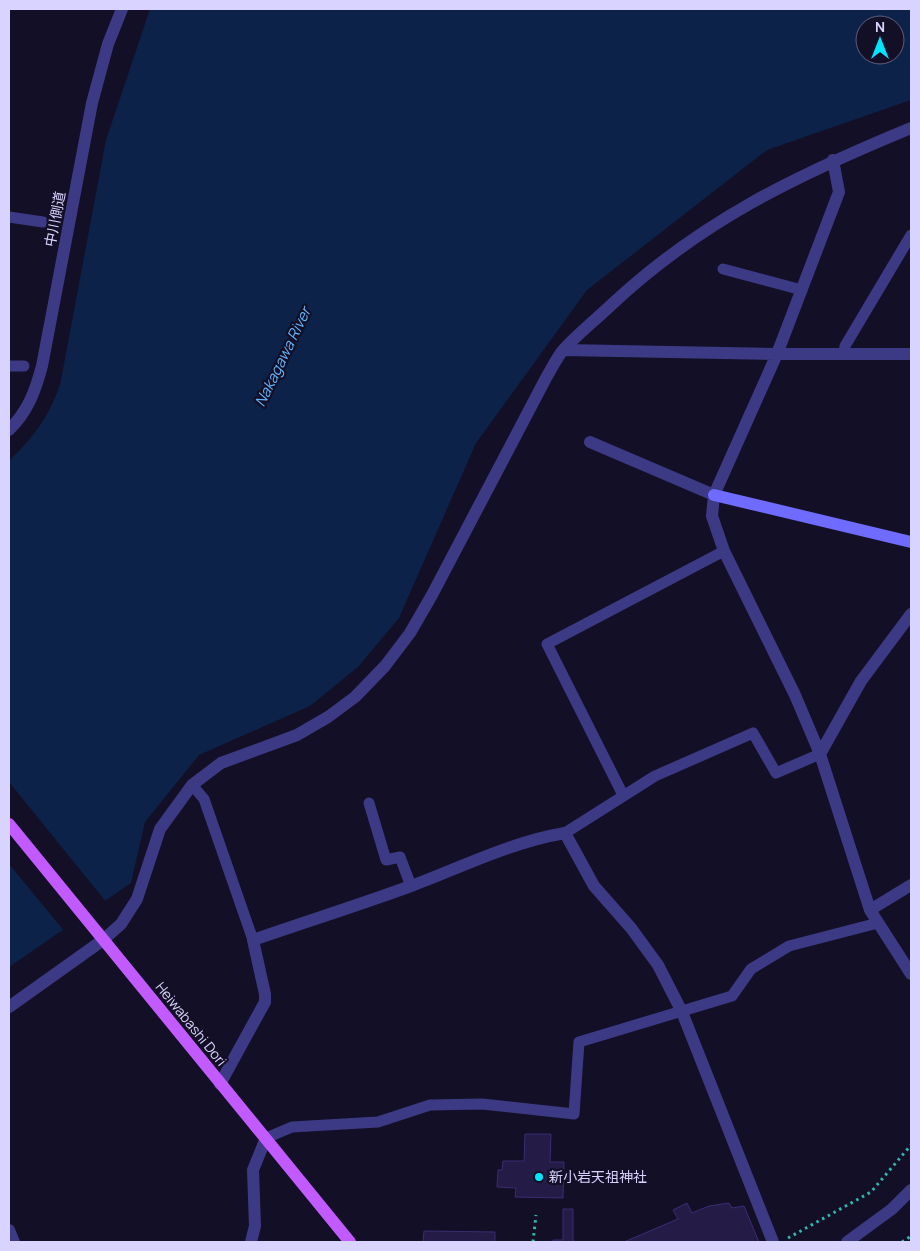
<svg xmlns="http://www.w3.org/2000/svg" width="920" height="1251" font-family="Manrope,'Noto Sans JP',sans-serif">
<rect width="100%" height="100%" fill="#130f26"/>
<!-- water -->
<path fill="#0c2248" fill-rule="evenodd" d="M150 9H911V100L767 150 587 290 476 443 399 618 358 667 310 706 199 755 145 822 131 883 9 967V461C35 435 47 420 60 385L106 140ZM865 25H895V55H865Z"/>
<!-- pier -->
<path fill="#130f26" d="M9 782 107 903 65 932 9 864Z"/>
<!-- building -->
<path fill="#241b47" stroke="#3b2d73" d="M525 1134H551L550 1162H564L563 1198 515 1197 516 1188 497 1187 498 1170H502L503 1161H524Z
M687 1203 692 1213 709 1206 729 1203 732 1208 744 1206 759 1242H624L678 1219 673 1210Z
M563 1209H573V1241L579 1242H553V1240H563Z
M424 1231 495 1232V1242H423Z"/>
<g fill="none" stroke-linecap="round" stroke-linejoin="round">
<!-- path -->
<path stroke="#2fb8b0" stroke-width="3" stroke-dasharray="2.5 4" stroke-linecap="butt" d="M788 1238 871 1192 911 1145
M533 1242 536 1215
M902 1242 911 1236"/>
<!-- lane -->
<path stroke="#3d3a85" stroke-width="11" d="M9 217 43 222
M723 269 802 290
M844 353 845 346 911 235
M9 366H24
M192 785 204 799 253 940
M623 795 547 644 724 551
M369 803 386 860 400 857 411 886
M565 833 655 776 753 733 776 773 820 754
M266 1138 292 1127 378 1122 430 1105 482 1104 574 1114 579 1042 732 996 751 969 789 946 878 923"/>
<!-- street -->
<path stroke="#3d3a85" stroke-width="12" d="M833 160 839 192 777 354 714 495 712 516 724 551 795 695 820 754 870 910 911 974
M564 350 777 354H911
M9 430C28 411 35 392 42 366L92 103 108 44 122 9
M590 442 714 495
M820 754 861 681 911 614
M870 910 911 885
M9 1007 103 940 121 924 137 899 160 829 192 785 221 763 297 735 328 717 355 697 385 666 410 633 432 595 546 378C552 368 557 357 564 349 578 334 594 321 609 307 700 221 797 175 911 128
M220 1084 265 1002V994L253 940C305 922 359 905 411 886 462 867 511 842 565 833L594 886 631 928 658 965 682 1012 773 1242
M9 1230 14 1242
M251 1242 255 1226 253 1170 266 1138
M847 1242 892 1209 911 1190"/>
<!-- secondary -->
<path stroke="#6f6bff" stroke-width="12" d="M714 495 911 542"/>
<!-- primary -->
<path stroke="#c25bff" stroke-width="12" d="M9 824 350 1242"/>
</g>
<!-- markers -->
<circle fill="#00e5ff" stroke="#130f26" stroke-width="2" cx="539" cy="1177" r="5"/>
<g text-anchor="middle" stroke-width="4.5" stroke-linejoin="round" paint-order="stroke">
<!-- street labels -->
<g font-size="14" fill="#d9d4ff" stroke="#130f26">
<text transform="translate(55 219) rotate(-79)" y="5">中川側道</text>
<text transform="translate(191 1024) rotate(51)" y="5">Heiwabashi Dori</text>
</g>
<!-- poi labels -->
<g font-size="14" fill="#d9d4ff" stroke="#130f26" text-anchor="start">
<text x="549" y="1182">新小岩天祖神社</text>
</g>
<!-- water labels -->
<g font-size="15" font-style="italic" fill="#62b6ff" stroke="#130f26">
<text transform="translate(283 357) rotate(-64)" y="5">Nakagawa River</text>
</g>
</g>
<!-- border -->
<rect width="920" height="1251" fill="none" stroke="#d9d4ff" stroke-width="20"/>
<!-- north arrow -->
<g transform="translate(880 40)"><circle r="24" fill="#130f26" stroke="#625e7d"/>
<path d="M0-4L9 19L0 12L-9 19Z" fill="#00e5ff"/>
<text y="-8" font-size="14" font-weight="bold" text-anchor="middle" fill="#d9d4ff">N</text>
</g>
</svg>
